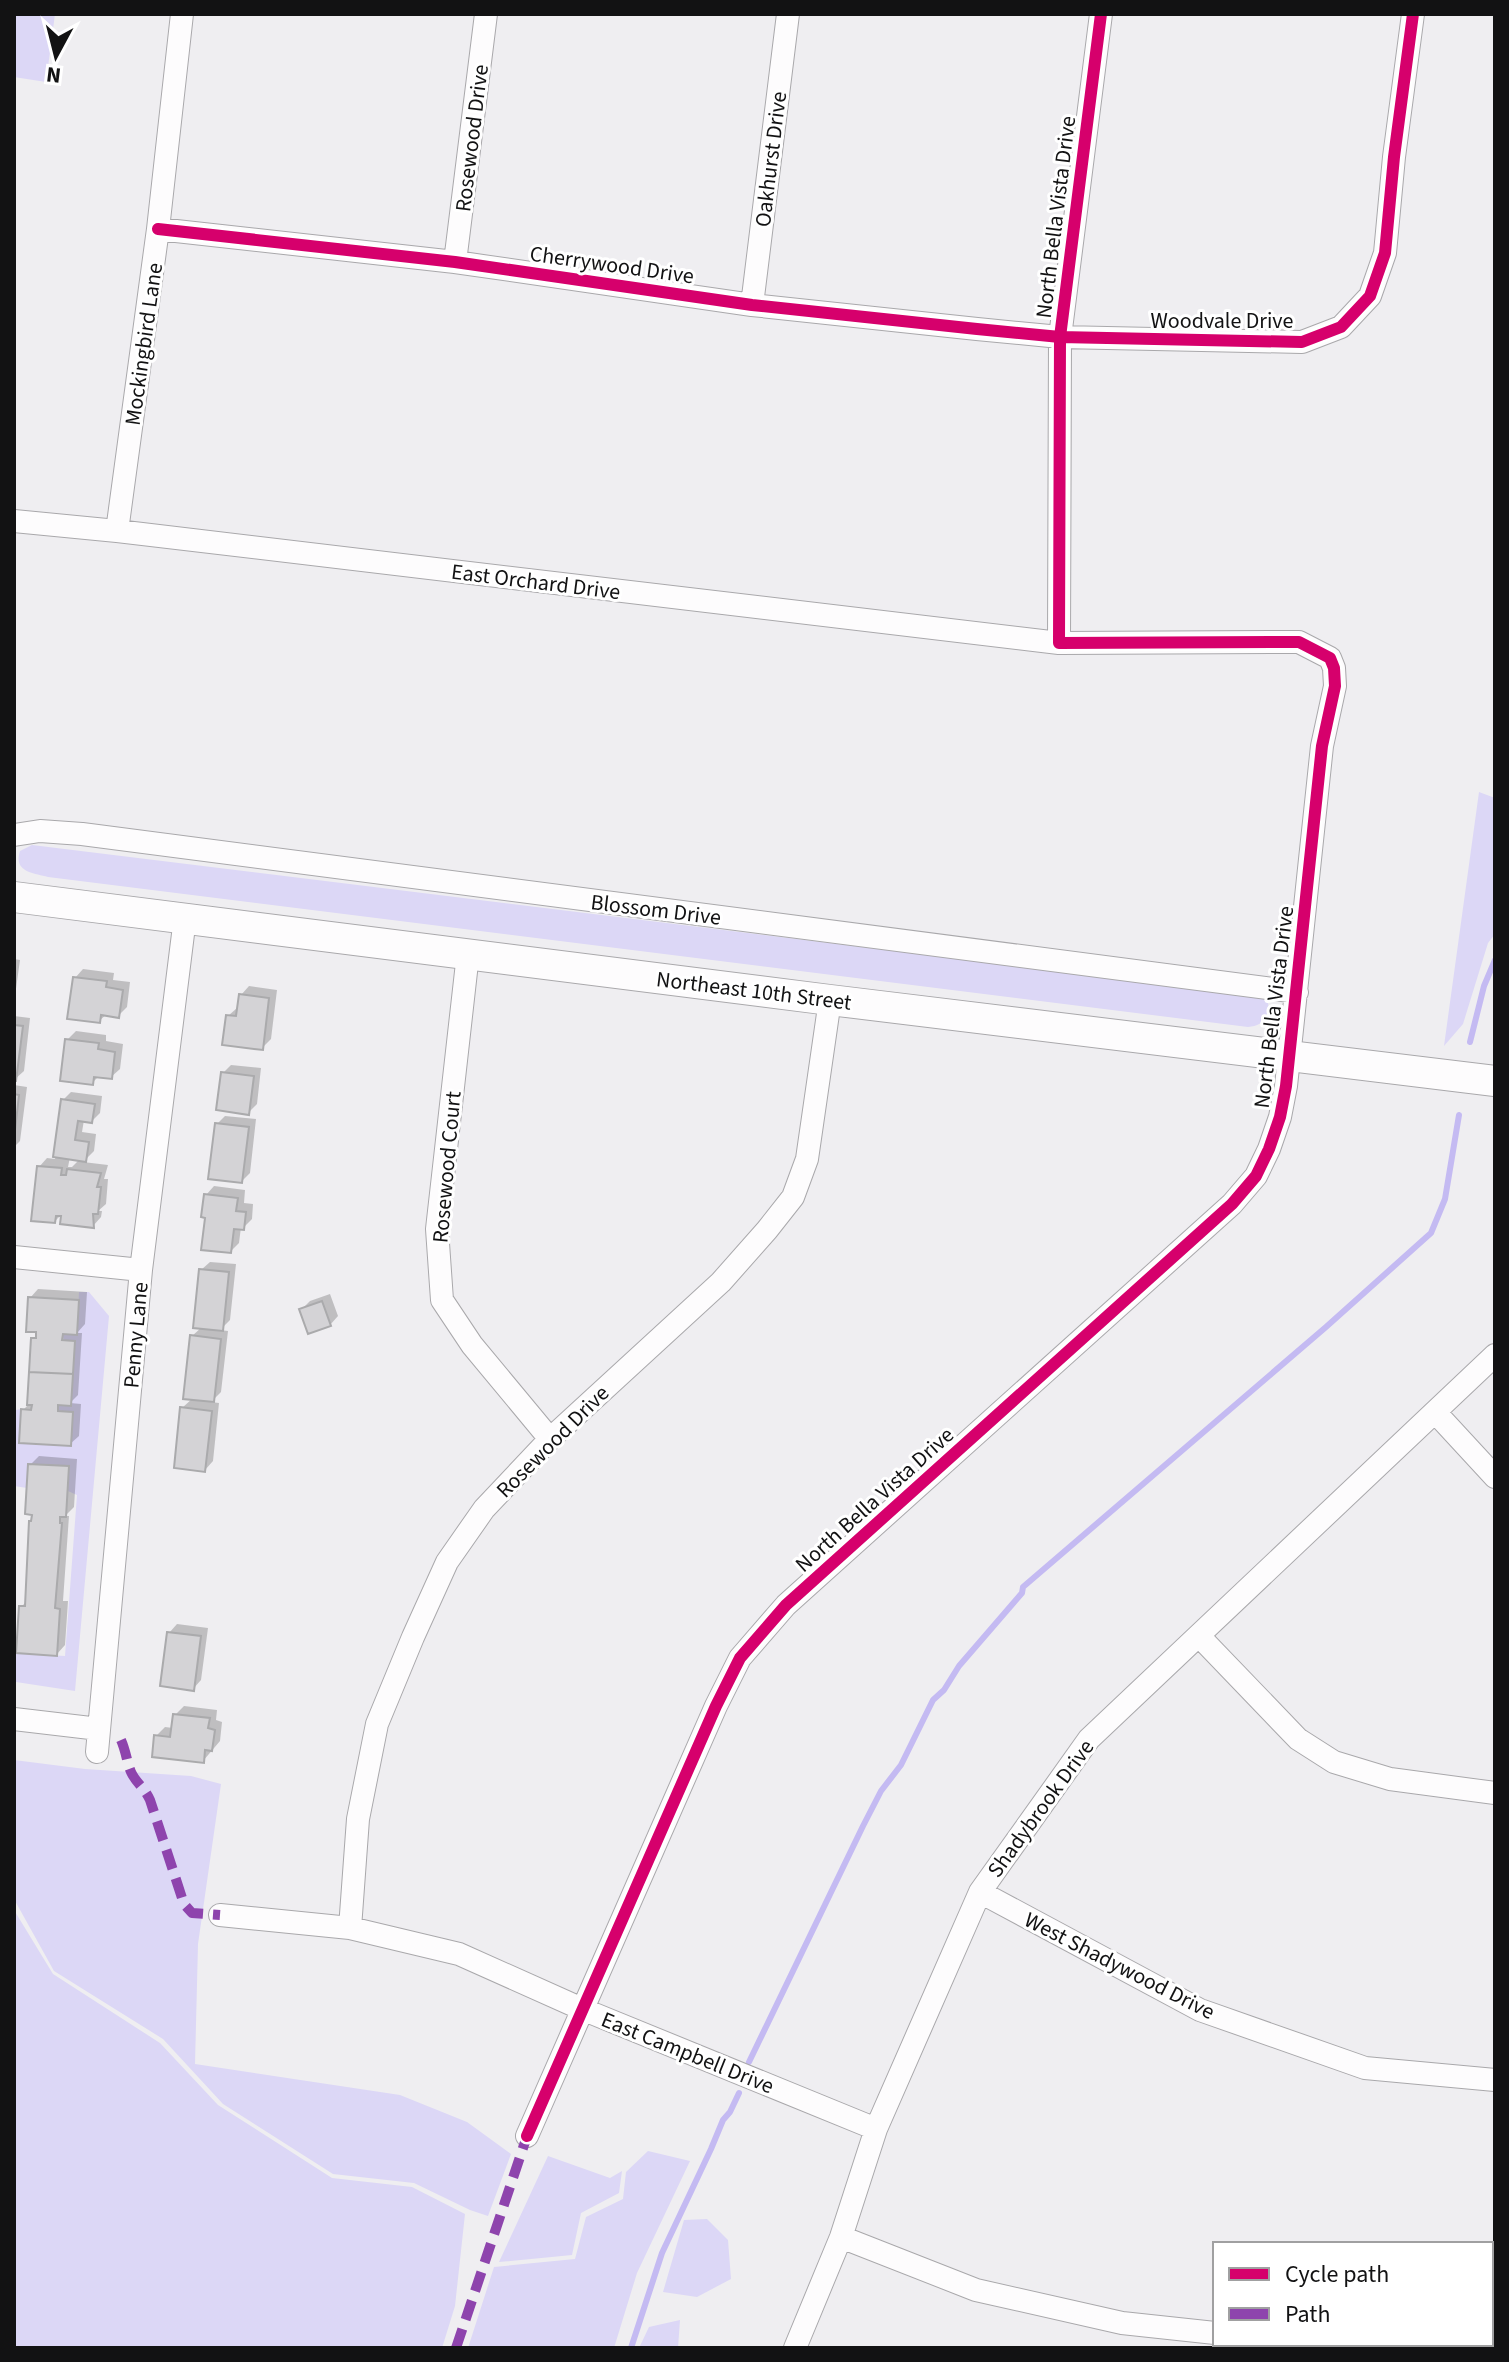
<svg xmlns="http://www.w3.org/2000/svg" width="1509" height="2362" font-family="'Source Sans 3',sans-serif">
<rect width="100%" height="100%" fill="#efeef1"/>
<!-- green -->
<path fill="#dcd7f6" d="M14 14H55L46 82 14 77Z
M1479 792 1495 798V934L1488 943 1463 1024 1444 1046Z
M32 845 1259 996 1268 1003C1271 1017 1262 1026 1248 1027L48 877C33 873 13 872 20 851Z
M79 1292H89L109 1316 75 1691 16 1682V1653L65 1656 77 1495 68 1491 69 1467 29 1464 27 1488 14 1486 16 1410 21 1409 19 1443 71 1446 73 1412 58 1411V1405L70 1406 63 1334 77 1335Z
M14 1760 85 1769 191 1776 221 1784 198 1944 195 2064 400 2095 467 2122 511 2154 488 2216 470 2210 414 2183 333 2174 223 2104 163 2039 54 1971 14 1899Z
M14 1910 53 1974 160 2043 218 2105 332 2178 412 2187 465 2214 455 2306 442 2348H14Z
M648 2151 690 2161 637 2273 614 2348H468L494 2267 575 2259 586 2217 623 2199 626 2172Z
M548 2156 610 2178 622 2171 619 2193 581 2213 572 2255 499 2262Z
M707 2219 728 2240 731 2279 697 2297 663 2292 684 2220Z
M680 2320 678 2348H639L649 2327Z"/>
<!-- shadow -->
<path fill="#0003" fill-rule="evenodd" d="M14 959 20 960 14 1003Z
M83 969 114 973 113 980 130 982 127 1007 119 1015 107 1014 99 1021 75 978Z
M249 986 277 990 271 1039 262 1048 228 1016 237 1008H239L241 995Z
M14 1016 30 1018 24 1071 15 1079Z
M76 1031 106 1035V1041L123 1044 120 1069 111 1077 99 1076 92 1083 67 1040Z
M231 1065 261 1068 257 1104 248 1113 223 1073Z
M14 1085 27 1087 20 1141 14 1147Z
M71 1092 102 1096 100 1113 92 1121 84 1120 82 1132 96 1134 94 1151 83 1162 108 1165 104 1179H108L106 1204 98 1211H102L101 1217 93 1226 64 1212 55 1221 39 1167 47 1158 55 1159 63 1100ZM70 1157 80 1159 72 1167H68Z
M225 1116 256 1119 250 1173 242 1181 217 1124Z
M214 1186 245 1190 244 1203 253 1204 252 1219 243 1228 241 1227 239 1243 231 1251 207 1216 206 1195Z
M210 1262 236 1264 230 1320 220 1330 228 1331 221 1392 211 1402 219 1403 213 1461 205 1470 182 1408 193 1398 192 1336 202 1327 201 1270Z
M38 1289 87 1292 85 1324 77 1333H82L78 1395 70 1403 81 1404 79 1436 70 1444 23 1410 29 1404 33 1339 38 1334 30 1298Z
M330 1294 338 1316 330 1325 302 1309 310 1301Z
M39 1456 77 1459 74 1507 65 1516H69L63 1601H68L65 1645 57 1654 21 1607 27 1601 34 1519 30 1465Z
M177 1624 208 1628 201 1680 193 1689 169 1633Z
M184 1706 217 1710 216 1720 222 1722 220 1741 203 1761 156 1736 165 1727 173 1728 175 1715Z"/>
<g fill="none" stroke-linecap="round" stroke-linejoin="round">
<!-- stream -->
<path stroke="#c4baf2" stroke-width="6" d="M1470 1042 1484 986 1495 960
M749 2062 863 1826 881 1791 901 1765 933 1700 944 1690 959 1666 1022 1593 1023 1587 1326 1327 1431 1233 1445 1199 1459 1115
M631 2348 662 2253 711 2149 723 2120 730 2112 739 2093"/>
</g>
<!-- building -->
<path fill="#d4d3d6" stroke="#aaaaac" stroke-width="2" d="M73 977 107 981 106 987 123 990 119 1018 101 1015 100 1023 67 1019Z
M239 994 269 998 263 1050 222 1045 226 1015 236 1016Z
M14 1025 23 1026 16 1081H14Z
M65 1039 99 1043 98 1049 115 1052 112 1079 94 1077 93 1085 60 1081Z
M221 1072 254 1076 249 1115 216 1110Z
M14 1094 19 1095 14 1139Z
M61 1099 95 1104 92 1123 78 1121 75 1140 89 1142 86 1162 53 1157Z
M215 1123 249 1127 242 1183 208 1179Z
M37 1166 62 1168 61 1175H66L67 1169 101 1173 97 1187H101L98 1214H93L94 1228 60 1224 61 1216H56L55 1223 31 1221Z
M204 1194 238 1198 236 1211 246 1212 244 1230 234 1229 231 1253 201 1250 205 1218 201 1217Z
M199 1269 229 1272 223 1331 193 1328Z
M28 1297 79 1300 77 1335 63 1334 62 1340 75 1341 73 1374 29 1372 31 1338H36V1332H26Z
M322 1301 331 1326 308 1334 299 1309Z
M190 1335 221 1339 214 1402 183 1399Z
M29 1372 73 1374 71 1406 58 1405V1411L73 1412 71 1446 19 1443 21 1409 31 1410 32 1405H27Z
M180 1407 212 1411 205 1472 174 1468Z
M28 1464 69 1466 66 1517H60V1523H62L55 1608 60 1609 57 1656 16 1653 19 1606H25L29 1521H31L32 1515 25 1514Z
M167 1632 201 1636 194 1691 160 1686Z
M173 1714 210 1718 208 1728 215 1730 212 1751 205 1750 204 1763 152 1757 154 1735 170 1737Z"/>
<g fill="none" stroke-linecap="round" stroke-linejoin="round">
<!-- street casing -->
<g stroke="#a9a8ab" stroke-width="24">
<path id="street" d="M158 229 455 262 752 305 977 329 1060 337 1302 342 1341 327 1370 296 1385 253 1394 157 1413 14
M455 262 486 14
M752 305 788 14
M14 521 117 531 1059 643
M117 531 158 229 182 14
M14 835 40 831 82 834 1297 992
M468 954 437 1229 442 1300 472 1345 550 1439
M14 1257 141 1270
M1435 1412 1495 1477
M1199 1636 1298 1739 1334 1762 1390 1779 1495 1793
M14 1719 99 1729
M97 1752 141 1270 185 918
M980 1892 1200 2010 1365 2068 1495 2080
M220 1915 350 1928 459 1954 582 2009 876 2129
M350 1928 358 1819 377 1724 413 1637 447 1562 484 1509 550 1439 721 1282 767 1230 793 1197 807 1159 830 1000
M527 2136 716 1706 740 1658 786 1605 1232 1204 1256 1176 1269 1149 1280 1117 1286 1086 1322 746 1335 686 1334 668 1330 658 1299 642 1059 643 1060 337 1101 14
M841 2237 976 2290 1122 2323 1215 2333
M1322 2344 1361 2348
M795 2348 841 2237 876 2129 980 1892 1089 1739 1495 1355"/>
</g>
<!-- secondary casing -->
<g stroke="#a9a8ab" stroke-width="32">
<path id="secondary" d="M14 897 830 1000 1495 1081"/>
</g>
<!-- street -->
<use href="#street" stroke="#fdfcfd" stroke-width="22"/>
<!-- secondary -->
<use href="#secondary" stroke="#fdfcfd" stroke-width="30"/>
<!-- quiet -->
<path stroke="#8e44ad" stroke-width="10" stroke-dasharray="20 10" stroke-linecap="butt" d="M121 1740C126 1751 127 1763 131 1772 136 1783 144 1787 150 1800L184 1904 192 1913 220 1915
M456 2348 527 2136"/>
<!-- cycleway casing -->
<g stroke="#fff" stroke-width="17">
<path id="cycleway" d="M158 229 455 262 752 305 977 329 1060 337 1302 342 1341 327 1370 296 1385 253 1394 157 1413 14
M527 2136 716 1706 740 1658 786 1605 1232 1204 1256 1176 1269 1149 1280 1117 1286 1086 1322 746 1335 686 1334 668 1330 658 1299 642 1059 643 1060 337 1101 14"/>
</g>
<!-- cycleway -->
<use href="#cycleway" stroke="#d6006c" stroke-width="12"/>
</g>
<g text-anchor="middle" stroke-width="6" stroke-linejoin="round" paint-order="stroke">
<!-- street labels -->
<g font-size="22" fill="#121213" stroke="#fff">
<text transform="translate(471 138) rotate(-83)" y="8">Rosewood Drive</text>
<text transform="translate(770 159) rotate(-83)" y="8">Oakhurst Drive</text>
<text transform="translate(1055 217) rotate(-83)" y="8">North Bella Vista Drive</text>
<text transform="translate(612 264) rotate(8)" y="8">Cherrywood Drive</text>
<text x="1222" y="328">Woodvale Drive</text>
<text transform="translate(143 344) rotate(-82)" y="8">Mockingbird Lane</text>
<text transform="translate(536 581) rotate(7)" y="8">East Orchard Drive</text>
<text transform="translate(656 909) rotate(7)" y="8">Blossom Drive</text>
<text transform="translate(754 990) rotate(7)" y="8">Northeast 10th Street</text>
<text transform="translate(1273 1007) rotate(-83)" y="8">North Bella Vista Drive</text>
<text transform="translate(446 1167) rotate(-85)" y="8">Rosewood Court</text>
<text transform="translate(135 1335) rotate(-85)" y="8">Penny Lane</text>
<text transform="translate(552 1441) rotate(-45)" y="8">Rosewood Drive</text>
<text transform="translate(874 1499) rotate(-42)" y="8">North Bella Vista Drive</text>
<text transform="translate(1040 1808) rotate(-54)" y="8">Shadybrook Drive</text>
<text transform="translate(1120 1965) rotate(27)" y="8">West Shadywood Drive</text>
<text transform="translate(688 2052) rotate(22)" y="8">East Campbell Drive</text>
</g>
</g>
<!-- border -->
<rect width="1509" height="2362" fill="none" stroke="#121213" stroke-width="32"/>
<!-- legend -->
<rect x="1213" y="2242" width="280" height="104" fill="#ffffff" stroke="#a0a0a1" stroke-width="2"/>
<rect x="1229" y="2268" width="40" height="12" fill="#d6006c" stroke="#a0a0a1" stroke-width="2"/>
<text x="1285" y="2282" font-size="24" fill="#121213">Cycle path</text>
<rect x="1229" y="2308" width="40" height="12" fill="#8e44ad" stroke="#a0a0a1" stroke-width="2"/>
<text x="1285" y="2322" font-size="24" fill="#121213">Path</text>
<!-- north arrow -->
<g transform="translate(56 56) rotate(187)" stroke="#ffffff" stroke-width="6" paint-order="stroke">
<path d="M0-6L14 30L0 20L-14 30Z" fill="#121213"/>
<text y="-12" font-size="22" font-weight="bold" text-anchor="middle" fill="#121213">N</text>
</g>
</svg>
